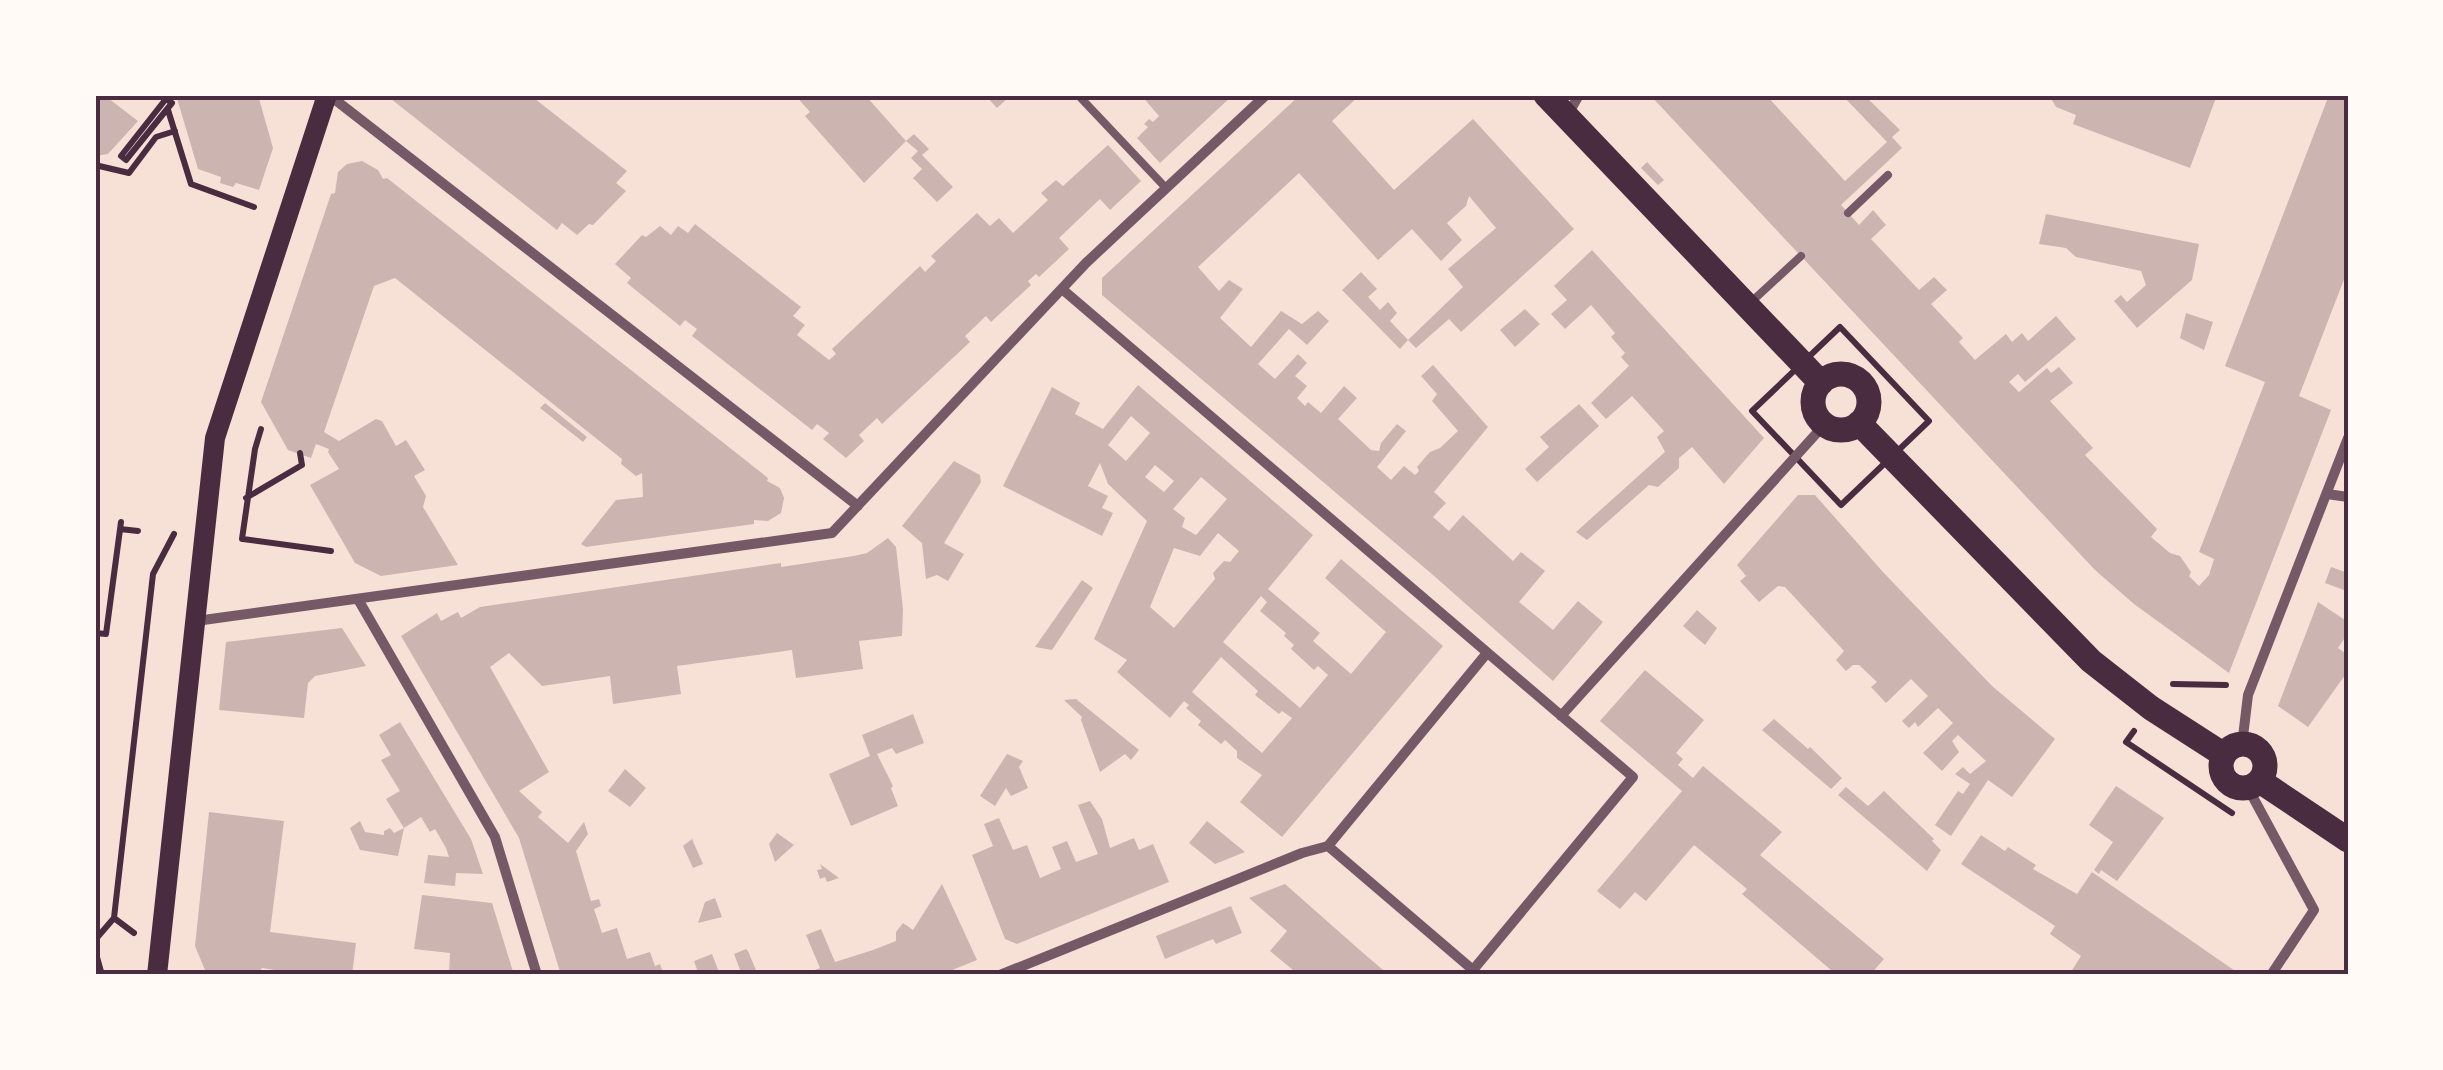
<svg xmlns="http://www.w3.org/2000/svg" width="2443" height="1070" font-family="Poppins,sans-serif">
<rect width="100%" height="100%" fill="#f7e1d7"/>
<!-- building -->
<path fill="#ccb4b1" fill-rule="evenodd" d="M95 95H104L138 121 108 154 95 156Z
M176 95H258L273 148 259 190 236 183 233 187 220 183 221 177 198 169Z
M386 95H530L627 171 616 183 626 191 593 225 589 224 577 235 562 223 557 230Z
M795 95H865L906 141 914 134 929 149 922 155 953 187 937 202 913 178 922 169 911 158 918 151 906 141 864 183 805 116 810 112Z
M985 95H1011L997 108Z
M1141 95H1233L1160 163 1137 138 1148 127 1144 124 1149 119 1153 122 1159 116Z
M1300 95H1360L1332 121 1394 190 1473 119 1574 229 1461 332 1449 319 1416 348 1408 340 1463 287 1448 269 1496 228 1469 196 1466 206 1447 223 1462 240 1441 261 1412 229 1378 260 1299 173 1198 267 1219 291 1229 280 1243 289 1220 318 1251 347 1281 311 1302 324 1318 311 1329 321 1307 345 1289 329 1258 364 1275 379 1298 354 1307 363 1295 376 1307 386 1297 398 1305 406 1308 402 1321 413 1344 386 1357 398 1338 419 1371 450 1379 451 1381 443 1397 424 1406 431 1377 467 1391 480 1404 466 1415 475 1419 471 1417 467 1430 452 1440 448 1458 431 1432 401 1437 394 1421 376 1433 365 1488 427 1434 492 1446 503 1433 517 1449 531 1463 515 1513 561 1521 552 1545 571 1519 602 1553 630 1578 601 1603 622 1553 681 1433 575 1102 295V278Z
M1650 95H1766L1845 181 1887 142 1842 95H1864L1900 130 1892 137 1902 148 1841 205 1859 225 1873 210 1886 225 1871 239 1919 290 1934 277 1947 290 1931 304 1963 338 1959 342 1975 360 2006 334 2012 342 2022 333 2028 341 2056 316 2076 339 2025 382 2018 374 2009 382 2019 392 2047 368 2051 373 2059 367 2073 383 2050 401 2093 448 2085 455 2157 529 2151 537 2170 553 2180 556 2191 572 2189 576 2199 586 2209 575 2214 559 2199 552 2265 382 2225 366 2329 95H2348V269L2299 396 2331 410 2229 673 2134 604 2095 570Z
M2049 95H2217L2190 168 2073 124 2076 115 2056 107Z
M1108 145 1141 181 1110 210 1100 199 1059 238 1069 249 1039 277 1036 274 1028 281 1031 285 991 322 986 316 965 336 970 342 882 424 877 418 859 435 864 441 846 458 823 439 829 433 817 424 812 430 692 336 697 329 685 320 680 326 627 283 631 278 615 264 642 235 646 237 660 226 671 235 678 226 688 233 695 224 801 307 793 316 805 325 797 335 829 360 836 354 832 349 920 266 925 272 936 261 931 256 977 213 990 226 999 218 1013 233 1048 200 1041 193 1056 180 1063 186Z
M362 161 378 170 383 179 387 178 768 478 767 481 780 488 784 498 781 513 768 521 754 520V524L586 547 581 544 616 500 643 497 642 473 636 476 621 464 622 459 395 278 374 286 324 432 339 441 376 419 382 421 396 446 406 440 425 470 414 476 426 496 423 507 458 565 381 576 355 563 310 485 339 469 328 452 329 449 316 444 311 458 288 450 261 402 331 194 335 193 338 172 347 164Z
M1647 162 1664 180 1658 185 1641 168Z
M2046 214 2199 244 2192 280 2137 328 2114 301 2121 295 2127 302 2146 285 2141 271 2076 257 2066 248 2039 244Z
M1592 250 1764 438 1724 484 1692 447 1679 458V468L1658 487 1649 485 1587 540 1576 532 1665 452 1657 437 1664 431 1632 396 1606 419 1591 403 1629 366 1621 357 1625 353 1611 337 1615 333 1591 305 1565 329 1551 314 1567 300 1554 286Z
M1361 272 1377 289 1368 297 1380 310 1388 302 1397 313 1390 321 1408 340 1400 349 1342 290Z
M1525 309 1540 324 1515 347 1500 330Z
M2186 313 2213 322 2204 350 2180 338Z
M1138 385 1313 535 1268 589 1320 633 1313 641 1351 674 1386 632 1325 578 1341 559 1443 646 1282 837 1240 802 1262 775 1237 758V751L1225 740 1221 744 1198 725 1201 721 1186 708 1189 705 1184 701 1170 718 1117 672 1127 660 1094 639 1147 521 1108 484 1100 463 1088 486 1108 496 1102 508 1113 513 1102 536 1003 486 1052 387 1080 403 1075 414 1103 429ZM1131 416 1150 433 1126 461 1108 445ZM1155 465 1174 481 1164 492 1145 477ZM1201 477 1227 499 1196 535 1182 527 1185 518 1173 509ZM1218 533 1239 551 1230 562 1224 561 1213 573 1215 579 1174 628 1150 607 1174 548 1200 556ZM1261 596 1267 602 1260 611 1286 633 1284 636 1294 645 1291 649 1314 670 1318 666 1328 675 1300 708 1223 642ZM1221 657 1258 691 1255 695 1279 714 1282 711 1292 718 1262 753 1192 692Z
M545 403 587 437 583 442 540 408Z
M1579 404 1599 426 1537 482 1525 469 1549 447 1540 437Z
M954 461 980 475 981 482 944 543 964 554 948 581 937 575 926 579 922 543 902 526Z
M1798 495H1815L1883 572 1992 686 2055 739 2012 797 1988 780 1951 836 1935 825 1958 791 1963 794 1970 784 1955 774 1963 767 1970 774 1986 761 1958 735 1952 741 1959 752 1942 771 1923 753 1953 723 1938 708 1918 727 1915 722 1909 728 1902 721 1928 696 1911 679 1886 703 1871 687 1877 682 1859 665H1853L1846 671 1836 660 1844 651 1785 587 1778 586 1759 602 1740 581 1746 576 1737 565Z
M888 538 896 547 903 609 902 636 859 641 863 669 796 678 792 650 677 666 681 694 613 704 610 676 542 686 509 653 490 667 549 772 519 791 542 812 538 817 568 843 584 822 588 834 576 851 591 901 599 899 601 906 594 909 602 933 617 928 627 959 650 952 655 966 660 964 664 975H561L519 838 401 636 437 613 441 621 458 612 461 618 480 607 781 563V567L854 556 867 553Z
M2331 567 2348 573 2344 590 2325 583Z
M1082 580 1093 588 1052 650 1035 647Z
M2318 602 2348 622V633L2338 648 2348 655V671L2308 727 2278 706Z
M1697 610 1717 628 1705 645 1683 626Z
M342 628 366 666 315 676 308 683 304 718 219 710 226 642Z
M1645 670 1704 720 1676 753 1683 759 1678 765 1693 778 1703 766 1782 832 1760 855 1884 959 1870 975H1828L1832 971 1742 894 1747 889 1694 845 1646 901 1635 892 1620 909 1597 891 1682 791 1600 721Z
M1076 699 1139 750 1131 760 1125 754 1100 772 1081 720 1082 717 1064 700Z
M913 714 924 743 896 754 892 748 877 754 893 786 891 788 898 806 851 826 829 774 870 756 862 735Z
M1774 719 1808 749 1810 747 1842 778 1831 789 1762 730Z
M400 722 471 839 483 874 456 873 455 886 424 883 428 855 449 857 446 848 435 829 430 832 421 817 404 828 386 799 400 791 381 760 391 755 379 735Z
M1007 754 1023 761 1019 767 1028 788 1011 796 1006 788 995 806 980 796Z
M625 769 646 788 630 807 608 791Z
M2116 786 2164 818 2117 881 2101 870 2099 874 2094 870 2113 842 2089 825Z
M1846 787 1868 806 1884 791 1934 839 1932 841 1941 850 1927 871 1838 795Z
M1090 801 1102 819 1110 848 1134 838 1139 850 1153 844 1169 882 1017 944 1005 939 972 855 993 846 984 824 999 818 1013 850 1027 845 1040 878 1061 869 1052 847 1067 841 1076 862 1098 854 1078 805Z
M209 812 284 821 270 932 356 943 352 975H306L262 968 257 975H207L195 946Z
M360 821 365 832 384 835V831L390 828 394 833 404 828 398 856 360 850 350 828Z
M1207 821 1245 852 1215 864 1189 843Z
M777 833 794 845 775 862 769 844Z
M1981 835 2005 851 2008 847 2036 865 2033 869 2077 894 2092 872 2241 975H2069L2081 956 2050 934 2055 926 1961 864Z
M692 839 703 864 693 868 683 846Z
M820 864 839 878 827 882 825 877 820 879 817 870 822 869Z
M942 884 977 960 940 975H802L820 968 806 935 821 929 835 962 873 950 896 941V932L903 923 913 930Z
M1285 884 1362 952 1389 975H1299L1270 951 1287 931 1249 898Z
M422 895 492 903 514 975 449 973 450 953 414 949Z
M715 898 722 917 698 923 705 902Z
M1231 906 1242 933 1216 944 1213 939 1165 959 1156 936Z
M746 949 748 951 758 975H742L734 954Z
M712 954 720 975H699L694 961Z"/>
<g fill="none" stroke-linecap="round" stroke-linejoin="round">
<!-- path -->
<path stroke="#4a2c40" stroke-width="6" d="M166 99 172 103 126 160 121 156 169 95
M168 110 191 184 254 207
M95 165 129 173 156 137 175 131
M1840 327 1929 421 1841 505 1752 411Z
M246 498 302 465 300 453
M120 529 138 531
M242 539 255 449 261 429
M243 539 331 551
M95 633 106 634 121 522
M2173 684 2226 685
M2134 731 2126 742 2232 813
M114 918 134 933
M95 940 114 918 153 574 174 534
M95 950 102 975"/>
<!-- service -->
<path stroke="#755966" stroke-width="8" d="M1078 95 1166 188
M1848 213 1888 175
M1749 304 1801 256"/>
<!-- minor -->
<path stroke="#755966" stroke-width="10" d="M329 95 858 506
M1567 116 1579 95
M1062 289 1633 777 1473 970 1328 846
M2327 494 2348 497
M359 601 495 837 537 975
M196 621 832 533 1086 263 1266 95
M1561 716 1824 425
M2242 745 2248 695 2348 438
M2248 788 2314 910 2271 975
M1328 846 1487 653
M1000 975 1302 853 1328 846"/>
<!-- secondary -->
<path stroke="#4a2c40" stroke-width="20" d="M157 975 215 438 327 95"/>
<!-- primary -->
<path stroke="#4a2c40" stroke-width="25" d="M1546 95 1821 383
M1813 402a28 28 0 1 1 56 0a28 28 0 1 1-56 0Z
M1859 423 2091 661 2151 708 2224 755
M2221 766a22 22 0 1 1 44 0a22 22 0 1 1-44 0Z
M2260 781 2348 840"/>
</g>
<!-- border -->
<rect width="2443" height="1070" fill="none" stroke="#fffaf5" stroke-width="195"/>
<rect x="98" y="98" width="2248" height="874" fill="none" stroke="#4a2c40" stroke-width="4"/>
</svg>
